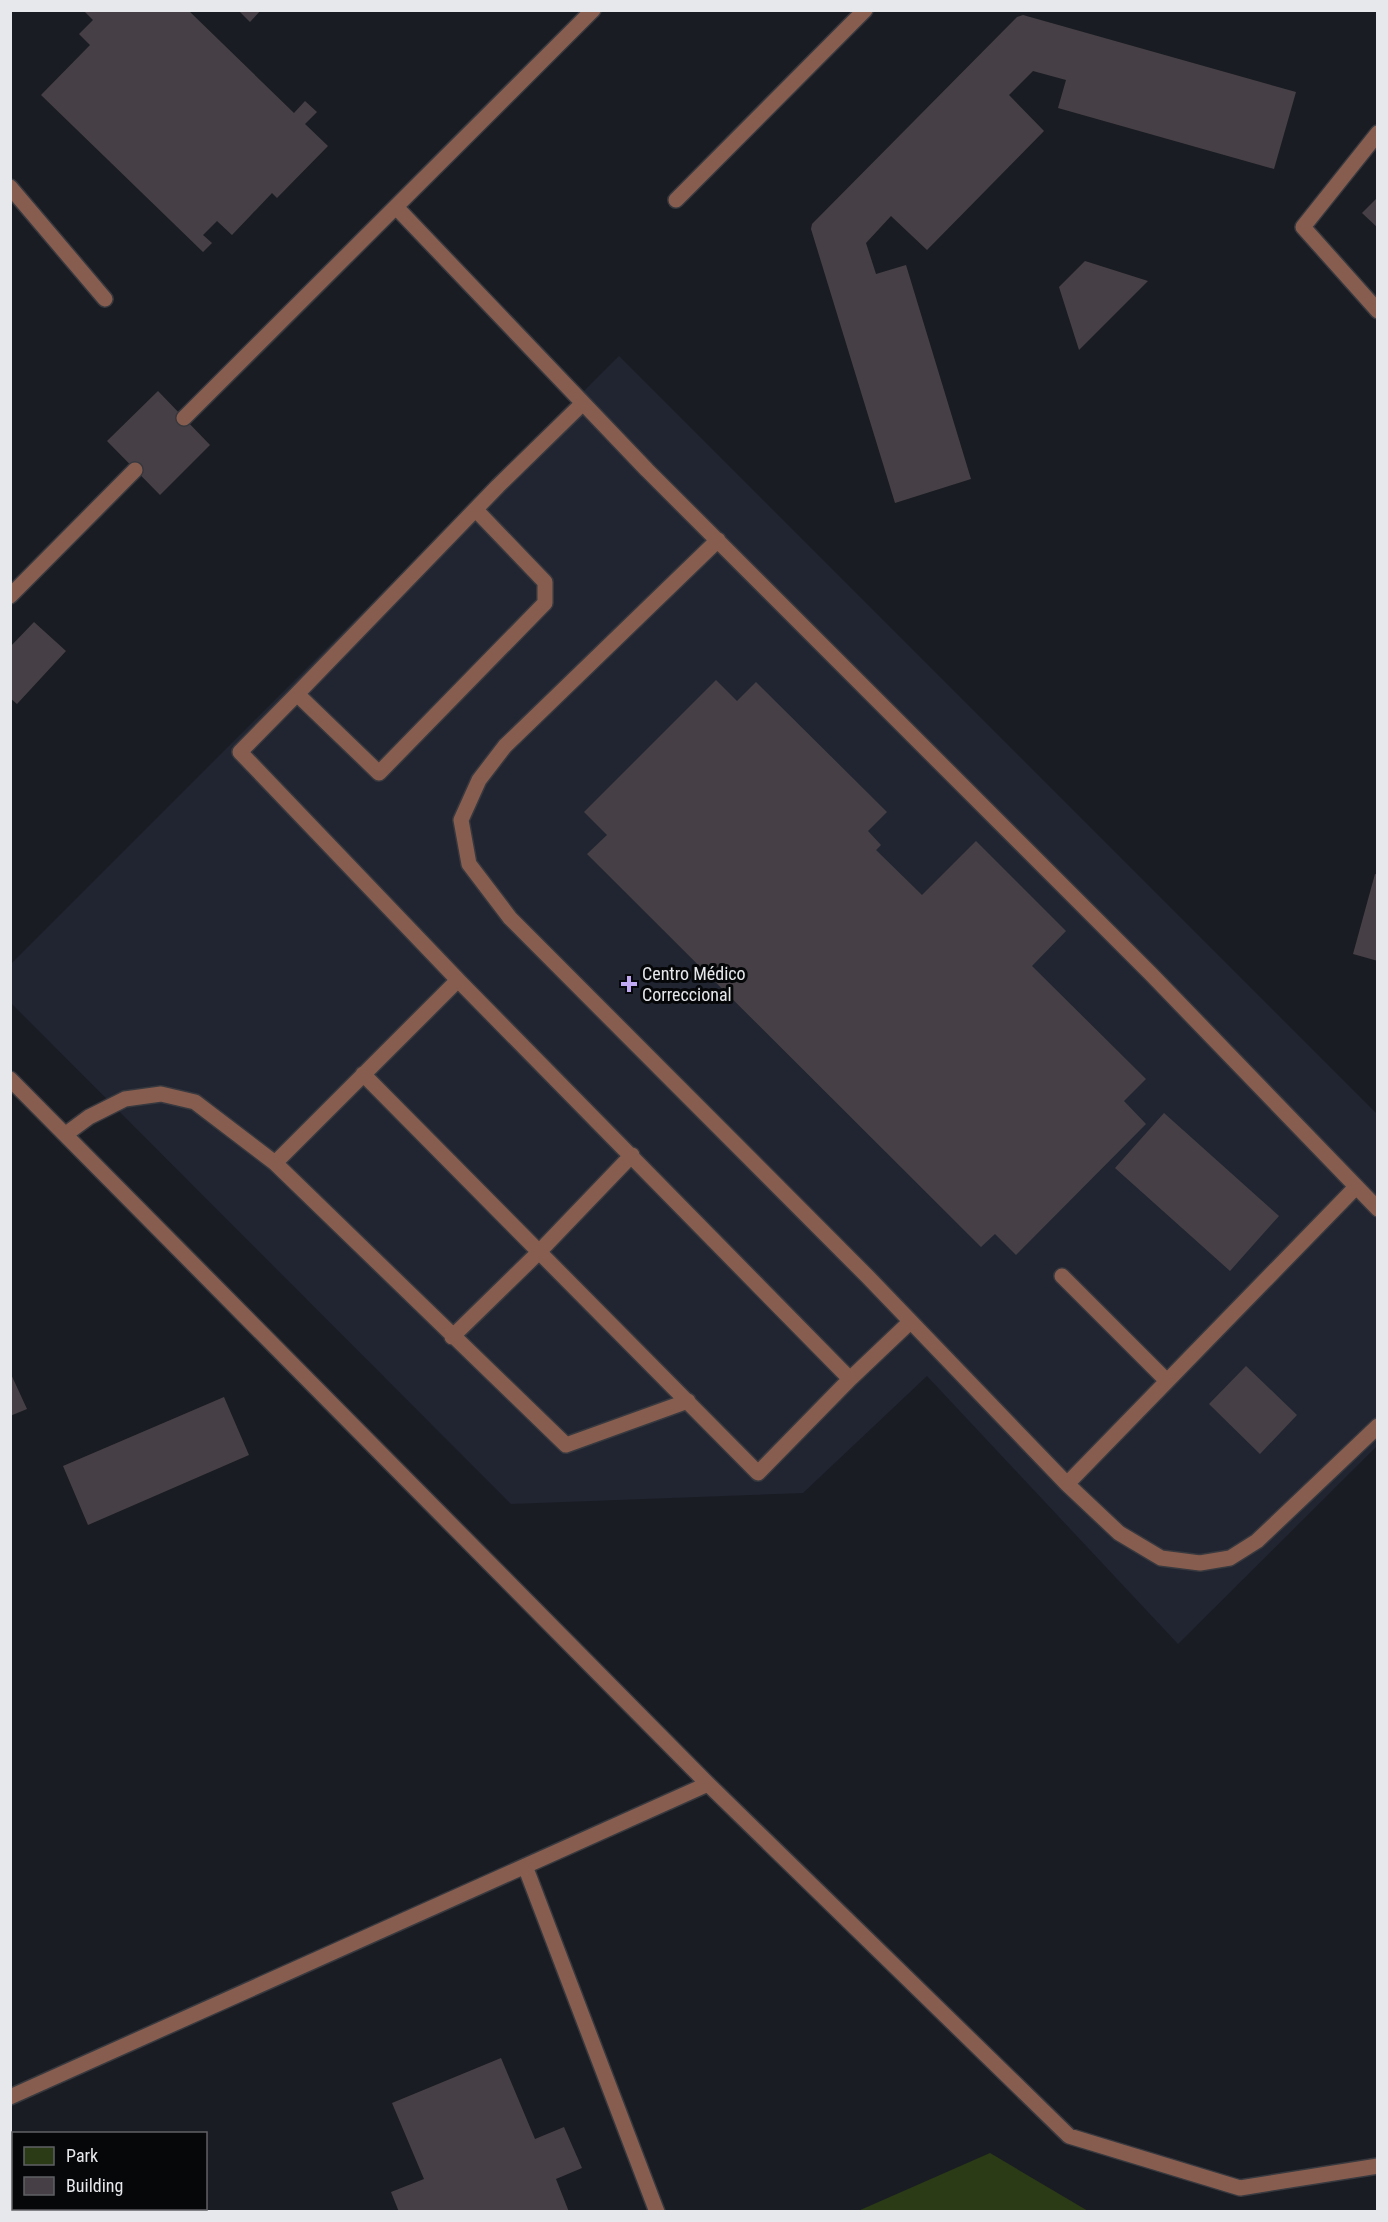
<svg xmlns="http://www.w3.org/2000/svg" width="1388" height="2222" font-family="'Roboto Condensed',sans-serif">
<rect width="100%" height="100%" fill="#1a1c23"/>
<!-- built -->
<path fill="#212531" d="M619 356 1377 1114V1446L1178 1644 927 1376 803 1493 511 1504 11 1003 10 965Z"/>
<!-- green -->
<path fill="#2a3b16" d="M990 2153 1088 2211H858Z"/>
<!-- building -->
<path fill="#464046" d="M83 10H188L294 113 305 101 317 112 305 124 328 146 277 198 272 193 232 235 217 221 203 235 212 243 203 252 41 95 90 45 79 34 93 20Z
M238 10H261L250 22Z
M1023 15 1296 92 1274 169 1058 108 1066 80 1033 71 1009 95 1044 131 927 250 891 216 866 243 876 274 906 265 971 479 895 503 811 229 812 224 1017 17Z
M1378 197V228L1362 213Z
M1085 261 1148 281 1079 350 1059 287Z
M158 391 210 445 160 495 107 441Z
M34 622 66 651 17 704 10 698V647Z
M716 680 737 701 756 682 887 812 868 831 881 845 876 850 922 895 976 841 1066 931 1032 966 1146 1079 1124 1101 1146 1124 1016 1255 995 1234 981 1247 587 854 607 835 584 812Z
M1375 874 1378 875V961L1353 954Z
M1164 1113 1279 1216 1230 1271 1115 1168Z
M1246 1366 1297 1415 1260 1454 1209 1404Z
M10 1372 27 1409 10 1416Z
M224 1397 249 1455 88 1525 63 1466Z
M501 2058 535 2139 564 2127 582 2168 556 2179 569 2212H399L391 2192 424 2179 392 2103Z"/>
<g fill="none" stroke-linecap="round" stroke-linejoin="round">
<!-- service casing -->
<g stroke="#37393f" stroke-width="18">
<path id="service" d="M1378 133 1303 227 1378 311
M10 187 105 299
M676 200 865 10
M396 207 647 470 1151 974 1378 1209
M184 418 593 10
M718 540 505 746 479 780 461 820 469 864 510 918 867 1276 1067 1484 1119 1533 1161 1558 1200 1563 1230 1558 1257 1541 1378 1426
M10 596 135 470
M297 694 498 486 583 403
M458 980 240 752 297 694 379 773 545 603V582L476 510
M10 1079 708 1784 1069 2136 1240 2188 1378 2166
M66 1134 89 1117 125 1099 161 1094 195 1102 275 1163 566 1445 688 1401
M275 1163 458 980 850 1379 758 1473 363 1074
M1062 1276 1167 1381
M452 1337 539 1252 632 1155
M850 1379 910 1322
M1067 1484 1356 1187
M525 1866 657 2212
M10 2097 708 1784"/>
</g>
<!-- service -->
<use href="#service" stroke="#875d4f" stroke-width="15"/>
</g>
<!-- markers -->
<path fill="#c1a8f3" stroke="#060709" stroke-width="2" d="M626 975h6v6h6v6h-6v6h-6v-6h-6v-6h6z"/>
<g text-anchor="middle" stroke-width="6" stroke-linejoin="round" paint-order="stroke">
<!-- poi labels -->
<g font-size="18" fill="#e6e8ec" stroke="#060709" text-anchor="start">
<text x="642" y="980">Centro Médico<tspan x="642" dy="21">Correccional</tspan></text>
</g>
</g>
<!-- border -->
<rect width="1388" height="2222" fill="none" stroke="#e6e8ec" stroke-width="24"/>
<!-- legend -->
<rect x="12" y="2132" width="195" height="78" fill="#060709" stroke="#606164" stroke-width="1.5"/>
<rect x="24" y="2147" width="30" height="18" fill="#2a3b16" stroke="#606164" stroke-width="1.5"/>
<text x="66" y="2162" font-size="18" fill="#e6e8ec">Park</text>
<rect x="24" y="2177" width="30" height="18" fill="#464046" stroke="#606164" stroke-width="1.5"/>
<text x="66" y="2192" font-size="18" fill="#e6e8ec">Building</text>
</svg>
